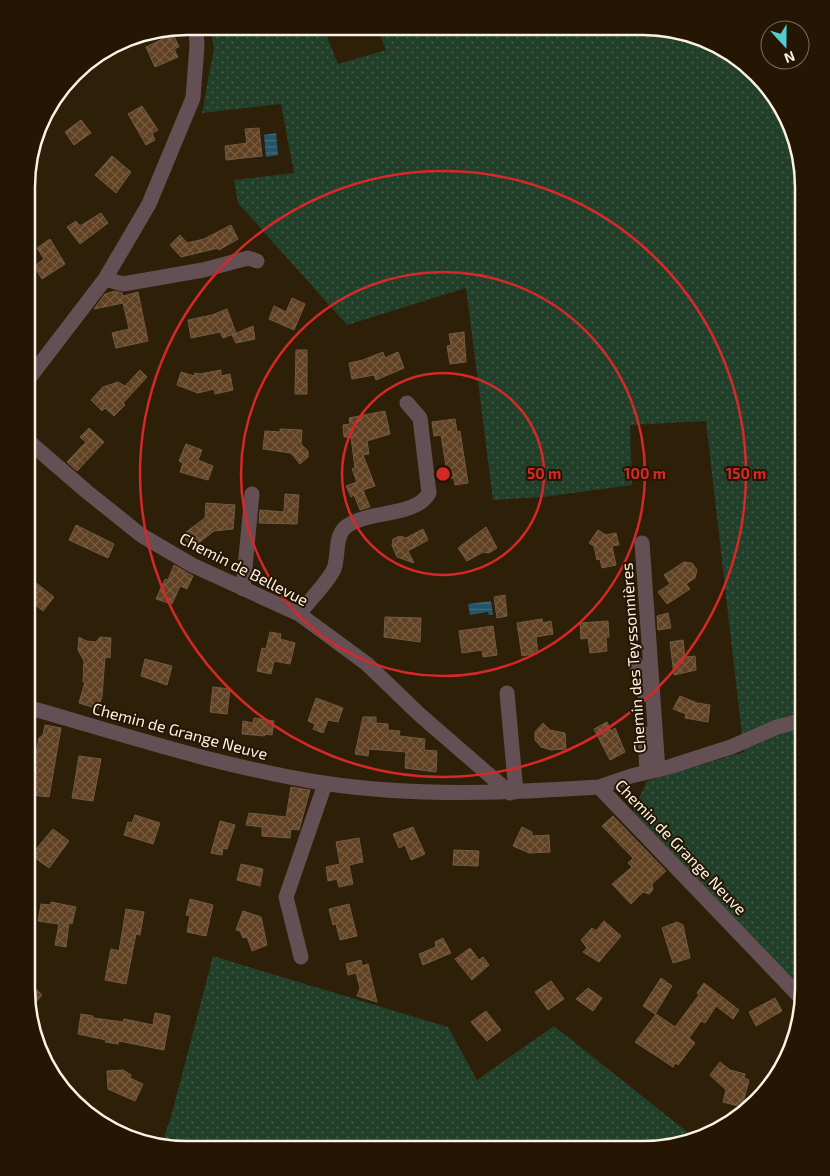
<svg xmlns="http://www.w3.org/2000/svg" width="830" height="1176" font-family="'Exo 2',sans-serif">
<defs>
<pattern id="grass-dots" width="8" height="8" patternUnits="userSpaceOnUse" patternTransform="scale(1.25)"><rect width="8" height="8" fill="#223f2a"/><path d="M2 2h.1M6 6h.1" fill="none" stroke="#435b49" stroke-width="1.8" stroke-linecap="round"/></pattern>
<pattern id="water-rules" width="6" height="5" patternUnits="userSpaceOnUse" patternTransform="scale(1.25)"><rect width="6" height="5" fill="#235468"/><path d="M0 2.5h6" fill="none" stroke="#446d7d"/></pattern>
<pattern id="building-cross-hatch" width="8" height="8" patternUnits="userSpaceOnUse" patternTransform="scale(1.25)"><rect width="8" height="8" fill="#604122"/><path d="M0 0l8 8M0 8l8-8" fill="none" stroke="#785d42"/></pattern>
</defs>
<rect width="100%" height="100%" fill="#2e1f09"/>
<!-- grass -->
<path fill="url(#grass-dots)" d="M210 26 323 27 338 64 386 50 377 27 664 28 741 59 787 116 804 187 803 992 633 811 647 781 744 752 706 421 630 425 632 485 543 497 493 500 466 288 347 325 238 203 234 180 294 173 281 104 202 113 214 48Z
M213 956 448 1027 477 1080 554 1026 695 1138 643 1150 166 1148 161 1146 171 1117Z"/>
<!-- water -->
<path fill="url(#water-rules)" d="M276 133 278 155 266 157 264 135Z
M491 601 493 615H489L488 612 470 615 468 604Z"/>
<!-- building -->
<path fill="url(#building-cross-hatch)" stroke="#6f5a46" d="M173 34 179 47 174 49 178 57 155 67 146 47Z
M142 106 158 130 152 133 155 140 146 145 128 114Z
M81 120 91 133 74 145 65 132Z
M259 128 262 156 226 160 225 146 247 143 245 129Z
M112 156 131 172 116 193 95 175Z
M101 213 108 223 80 244 67 227 76 221 80 226Z
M231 225 238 239 219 250 218 248 181 257 170 245 180 235 187 243 204 239Z
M50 239 65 264 42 279 34 266 44 259 37 248Z
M115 291 122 293 123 296 138 292 148 341 116 348 112 333 129 329 123 303 94 309 105 294Z
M292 298 305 304 294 330 269 319 274 306 286 312Z
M227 309 236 333 223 338 220 332 191 338 188 320 212 315Z
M253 326 255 339 236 343 232 335Z
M464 332 466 362 450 364 447 346 451 345 449 334Z
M296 350H307V394H295Z
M383 352 385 358 398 352 404 368 376 380 374 375 352 379 349 363 363 360Z
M140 370 147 377 123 403 125 405 114 416 105 408 102 411 91 400 103 387 118 382 125 386Z
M221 370V376L230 374 233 390 215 394 214 389 198 393 177 385 181 372 194 376 195 373 200 374Z
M385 411 390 434 367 441 369 454 363 455 375 486 363 490 370 507 360 510 354 495 351 497 346 486 357 482 352 469 355 468 351 437H344L343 425 350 424 349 418Z
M455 419 457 432 460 431 468 483 455 485 454 478 448 479 441 435 434 436 432 422Z
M89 428 104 442 77 471 67 462 86 442 80 437Z
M280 429 302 430 301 444 308 451V457L300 464 291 453 263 449 265 431 280 432Z
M186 444 202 450 198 460 213 466 208 480 180 472 183 463 179 461Z
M285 494 299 495 297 524 259 523 260 510 284 512Z
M206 503 235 505 233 529 214 531 192 548 182 535 205 518Z
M76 525 114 544 108 558 69 540Z
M486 527 497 548 489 553 483 552 467 561 458 548Z
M423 529 428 540 408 551 414 563 397 557 392 545 393 539 400 536 406 538Z
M598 530 606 535 616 533 619 545 612 546 616 565 602 568 600 559 597 560 594 546 589 543Z
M684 562 692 563 697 570 695 578 686 584 690 589 667 604 658 592 670 584 664 575Z
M174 565 193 576 187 589 180 586 172 604 156 599 165 579 168 580Z
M27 576 54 597 43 611 27 598Z
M505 595 507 616 497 618 494 597Z
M668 613 671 628 658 630 657 616Z
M385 617 421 618 420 642 384 637Z
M542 619 543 623 551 621 553 634 536 637 538 653 522 656 517 623Z
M608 621 609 637H606L607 651 590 653 588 638 581 639 580 623Z
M493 626 497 655 483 657 482 650 462 653 459 631Z
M270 632 281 634 280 639 295 643 290 664 274 661 271 674 257 671 262 648 266 649Z
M79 637 86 641 96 642 100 637 111 638 110 658 105 657 102 696 98 709 79 703 85 682H83L84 661 78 650Z
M683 640 685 657 695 656 696 670 674 675 670 642Z
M145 659 172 666 167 685 141 676Z
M213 687 230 689 227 714 210 712Z
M680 696 697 703 710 705 708 722 685 718 686 714 673 709Z
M316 698 343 708 338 722 328 720 323 733 313 729 315 724 308 721Z
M363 717H376V723L388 724V730L400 731 399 736 425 739 424 750 437 751 436 772 405 768 406 752 369 749 368 756 355 754Z
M254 718 274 721 272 735 265 734V736L242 734 243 721 253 723Z
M607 722 611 731 615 728 625 752 610 760 594 729Z
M543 723 550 730 565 733 566 749 551 750 541 747 535 740V732Z
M45 725 61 728 49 797 32 795 37 764 35 758 39 738 43 735Z
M79 756 101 759 93 801 72 798Z
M291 787 310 790 299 830 291 829 290 838 262 836V827L246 825 249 813 286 817Z
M135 815 160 823 153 844 124 835 128 822 132 823Z
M613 816 666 871 652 884 653 890 649 894 643 892 631 904 612 884 632 867 628 863 633 858 602 826Z
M220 821 235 825 227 849 223 848 222 855 211 853Z
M413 827 425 854 411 860 405 845 399 848 393 834Z
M522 827 532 832V836L549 835 550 852 529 853 513 846Z
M53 829 69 841 49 868 31 855Z
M359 838 363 862 349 865 353 884 339 887 337 879 328 881 326 867 340 864 336 842Z
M454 850 479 851 478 866 453 865Z
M241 864 263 869 260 886 237 880Z
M190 899 213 905 206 936 187 932 190 916 186 915Z
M51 902 76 907 72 924 69 923 66 947 55 945 59 924 38 921 41 904 51 905Z
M349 904 357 936 340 940 336 924 333 925 329 909Z
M126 909 144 912 140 935 136 934 126 984 105 980 111 949 119 951Z
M243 911 261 917 267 945 252 951 247 937 243 938 240 931 236 930Z
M604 921 621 936 599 962 583 952 587 948 581 940 592 928 596 931Z
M677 922 683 925 690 958 673 963 662 928Z
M443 938 451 953 423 965 419 954 436 947 435 942Z
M470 948 479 960 483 957 489 965 472 980 455 959Z
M361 960 362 966 368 964 377 1002 357 996 360 988 356 973 348 975 346 964Z
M661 978 672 986 655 1014 643 1006Z
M551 981 564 999 548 1010 535 992Z
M704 983 739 1010 733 1019 716 1006 705 1023 701 1021 689 1038 695 1043 678 1065 675 1063 673 1067 635 1042 656 1014 675 1027 699 995 697 993Z
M34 987 42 995 31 1008 27 994Z
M588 988 602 998 593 1011 576 999Z
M775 998 782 1011 756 1026 749 1012Z
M486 1011 501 1030 487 1041 471 1022Z
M155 1013 170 1016 164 1050 119 1041 118 1044 105 1042 106 1040 78 1034 81 1014 93 1016V1018L123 1022 124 1019 153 1025Z
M720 1062 730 1070 745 1074 744 1078 749 1080 742 1107 723 1102 726 1090 710 1075Z
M123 1070 131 1075 130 1078 143 1084 135 1101 108 1089 107 1071Z"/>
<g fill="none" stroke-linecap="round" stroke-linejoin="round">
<!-- minor -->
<path stroke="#645054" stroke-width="15" d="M105 279 123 284 203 270 248 258 257 261
M27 381 105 279 149 204 193 98 197 46 196 26
M27 440 86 491 141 535 192 565 299 614 367 664 420 715 510 793
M642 543 658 770
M243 589 252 494
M299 614C308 602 328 582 334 569 339 556 334 535 347 526 369 510 416 517 429 493L420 418 407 403
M636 664 644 681V693
M507 693 516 792
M27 707C125 735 222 767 323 783 414 797 508 793 599 787L803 1000
M645 734 647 772
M599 787 631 776 669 767 731 747 777 727 804 720
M301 957 286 897 325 784"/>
</g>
<!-- distance rings -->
<g fill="none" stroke="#d62828" stroke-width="2.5">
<circle cx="443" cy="474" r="101"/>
<circle cx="443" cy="474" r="202"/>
<circle cx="443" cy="474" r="303"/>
</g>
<g text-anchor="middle" stroke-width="4" stroke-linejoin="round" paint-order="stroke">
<!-- street labels -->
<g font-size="16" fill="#fbf1e4" stroke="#241602">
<text transform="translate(244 569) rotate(27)" y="6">Chemin de Bellevue</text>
<text transform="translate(633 658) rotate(-94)" y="6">Chemin des Teyssonnières</text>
<text transform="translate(180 731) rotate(15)" y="6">Chemin de Grange Neuve</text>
<text transform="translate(681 847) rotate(46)" y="6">Chemin de Grange Neuve</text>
</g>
</g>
<!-- crop -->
<path d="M0 0H830V1176H0ZM187 35H643A152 152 0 0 1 795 187V989A152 152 0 0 1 643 1141H187A152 152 0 0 1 35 989V187A152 152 0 0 1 187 35Z" fill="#241602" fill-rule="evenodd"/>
<path fill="none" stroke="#fbf1e4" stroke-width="2.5" d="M187 35H643A152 152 0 0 1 795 187V989A152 152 0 0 1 643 1141H187A152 152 0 0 1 35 989V187A152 152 0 0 1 187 35Z"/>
<circle cx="443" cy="474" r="8" fill="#d62828" stroke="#241602" stroke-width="2.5"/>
<g font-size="15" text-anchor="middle" font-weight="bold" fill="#d62828" stroke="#241602" stroke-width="4" stroke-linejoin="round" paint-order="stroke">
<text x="544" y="479">50 m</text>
<text x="645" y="479">100 m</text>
<text x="746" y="479">150 m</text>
</g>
<!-- north arrow -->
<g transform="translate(785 45) rotate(159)"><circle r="24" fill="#241602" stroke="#7a6e5c"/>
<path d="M0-4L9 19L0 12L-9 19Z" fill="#51ccd4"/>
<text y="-8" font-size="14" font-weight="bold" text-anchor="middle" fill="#fbf1e4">N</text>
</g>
</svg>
